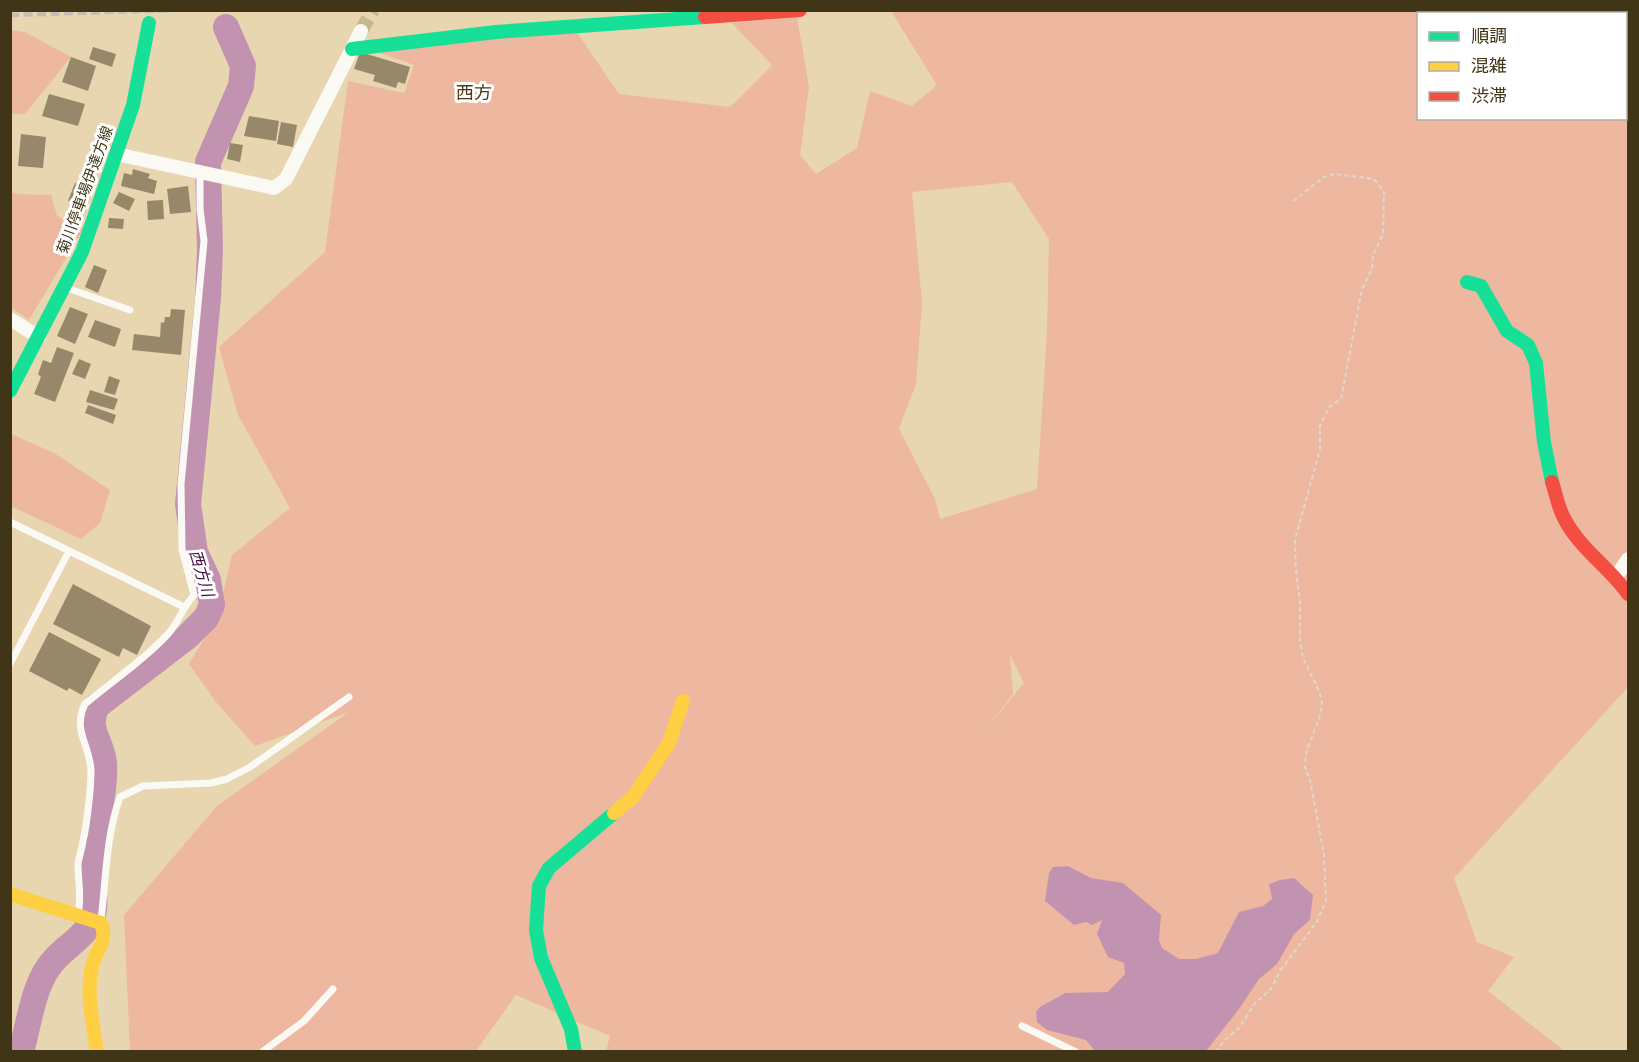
<svg xmlns="http://www.w3.org/2000/svg" width="1639" height="1062" font-family="Poppins,'Noto Sans JP',sans-serif">
<rect width="100%" height="100%" fill="#e7d6af"/>
<!-- green -->
<path fill="#eeb7a0" fill-rule="evenodd" d="M891 11H1628V687L1454 878 1477 942 1514 957 1488 991 1562 1049 1563 1051H606L610 1036 516 995 476 1051H130L124 915 217 806 349 712 255 746 216 702 189 664 218 616 232 555 290 508 238 415 219 347 325 252 348 81 404 93 414 65 363 47 576 31 619 94 730 107 772 65 732 23 797 17 809 87 800 155 816 174 857 148 870 91 912 106 937 85ZM1418 14H1626V118H1418ZM1012 182 1049 239 1047 333 1037 489 940 519 935 499 899 429 916 384 922 303 912 192ZM1010 655 1024 683 983 733 1013 694Z
M11 30 25 32 71 57 25 114H11Z
M11 192 19 194 51 195 57 216 84 228 29 320 11 307Z
M11 434 54 453 110 490 100 523 81 539 11 506Z"/>
<!-- water -->
<path fill="#c293b0" d="M1068 866 1091 878 1123 883 1161 915 1159 940 1162 948 1179 959H1196L1218 953 1239 912 1263 906 1272 899 1269 884 1280 880 1294 878 1313 895 1310 920 1294 934 1277 964 1259 979 1239 1009 1206 1051H1095L1086 1040 1047 1030 1037 1022 1036 1012 1040 1007 1065 993 1108 992 1125 974 1124 963 1108 957 1097 934 1102 920 1092 925 1086 922 1074 925 1045 901 1049 873 1053 867Z"/>
<g fill="none" stroke-linecap="round" stroke-linejoin="round">
<!-- river -->
<path stroke="#c293b0" stroke-width="26" d="M21 1052C30 1021 33 981 56 958 71 942 92 933 94 909 96 892 90 875 91 858 94 826 106 796 104 763 102 741 85 729 97 706L187 637 206 618 212 605 208 580 195 552 188 504 208 298 210 250 208 162 241 86 243 66 226 27"/>
</g>
<!-- building -->
<path fill="#98886a" d="M93 47 116 54 112 67 89 59Z
M360 52 410 67 405 84 398 82 396 88 373 81 375 75 354 69Z
M71 57 96 66 88 91 62 82Z
M49 94 85 104 78 126 42 116Z
M249 116 279 121 276 141 244 136Z
M281 122 297 125 293 147 277 144Z
M21 134 46 137 43 168 18 166Z
M230 143 243 145 240 162 227 159Z
M133 169 150 174 148 178 157 181 154 194 121 186 124 173 132 175Z
M75 183 91 189 84 207 68 201Z
M188 186 191 212 170 214 167 189Z
M119 192 135 199 129 211 113 203Z
M163 200 164 219 148 220 147 201Z
M109 218 124 219 123 229 108 228Z
M94 265 107 270 98 293 85 287Z
M70 307 88 314 75 344 57 336Z
M171 309 185 310 181 355 132 350 134 334 160 337 161 322 164 323 165 317H170Z
M95 320 121 329 115 347 88 337Z
M57 347 74 353 55 402 34 394 41 377 38 374 43 360 51 363Z
M79 359 91 364 85 379 72 374Z
M109 376 120 380 115 395 104 392Z
M90 390 118 399 114 410 86 402Z
M88 405 116 415 113 424 85 413Z
M73 584 151 626 137 655 123 648 119 657 53 624Z
M49 632 101 659 82 695 69 688 67 691 29 671Z"/>
<g fill="none" stroke-linecap="round" stroke-linejoin="round">
<!-- street-tunnel -->
<path stroke="#c6b691" stroke-width="14" stroke-dasharray="14 7" stroke-linecap="butt" d="M361 31 373 10"/>
<!-- path -->
<path stroke="#ded9cc" stroke-width="2" stroke-dasharray="4.5 3" stroke-linecap="butt" d="M1216 1052 1223 1042 1240 1027 1254 1004 1271 989 1280 971 1316 923 1326 901 1324 854 1310 780 1305 767 1306 753 1321 713 1322 703 1320 693 1303 658 1300 641V602L1296 571 1295 540 1320 449V425L1329 407 1341 399 1362 289 1372 269 1373 255 1383 234 1384 192 1376 181 1368 178 1334 174 1324 177 1292 202"/>
<!-- lane -->
<path stroke="#fbf9f3" stroke-width="7" d="M64 287 130 310
M10 522 184 607
M10 664 69 551
M78 915C82 897 78 882 78 864 79 856 82 849 83 841 87 824 91 788 91 771 90 744 72 731 85 704 112 681 143 661 168 634 178 623 183 607 194 595L182 549 181 484 204 241 200 209V172
M101 920C106 879 106 836 120 797L143 786 211 783 227 779 250 767 349 697
M1022 1026 1076 1052
M262 1052 304 1021 333 989"/>
<!-- street -->
<path stroke="#fbf9f3" stroke-width="14" d="M116 154 274 188 286 179 361 31
M10 319 39 337
M1616 577 1628 559"/>
<!-- fast -->
<path stroke="#16e098" stroke-width="14" d="M352 49 496 32 705 17
M1467 282 1481 286 1507 331 1528 345 1536 363 1544 442 1552 482
M10 391 82 252 133 105 149 23
M575 1052 571 1029 541 958 536 930 539 886 549 868 614 813"/>
<!-- slow -->
<path stroke="#ffcf43" stroke-width="14" d="M614 813 633 797 669 743 683 701
M10 894 101 923C108 942 98 946 93 963 85 990 93 1024 97 1052"/>
<!-- jam -->
<path stroke="#f24e42" stroke-width="14" d="M705 17 800 10
M1552 482C1556 494 1558 507 1564 518 1579 548 1609 567 1628 594"/>
<!-- rail -->
<path stroke="#c3beb4" stroke-width="4.5" stroke-dasharray="9 4.5" stroke-linecap="butt" d="M10 15 175 10"/>
</g>
<g text-anchor="middle" stroke-width="6" stroke-linejoin="round" paint-order="stroke">
<!-- street labels -->
<g font-size="15" fill="#413517" stroke="#fff">
<text transform="translate(85 190) rotate(-70)" y="5">菊川停車場伊達方線</text>
</g>
<!-- water labels -->
<g font-size="16" font-style="italic" fill="#450d44" stroke="#fff">
<text transform="translate(202 573) rotate(73)" y="6">西方川</text>
</g>
<!-- quarter labels -->
<g font-size="18" fill="#4a3b16" stroke="#fff">
<text x="474" y="99">西方</text>
</g>
</g>
<!-- border -->
<rect width="1639" height="1062" fill="none" stroke="#413517" stroke-width="24"/>
<!-- legend -->
<rect x="1417" y="12" width="210" height="108" fill="#ffffff" stroke="#b3aea2" stroke-width="1.5"/>
<rect x="1429" y="32" width="30" height="9" fill="#16e098" stroke="#b3aea2" stroke-width="1.5"/>
<text x="1471" y="42" font-size="18" fill="#413517">順調</text>
<rect x="1429" y="62" width="30" height="9" fill="#ffcf43" stroke="#b3aea2" stroke-width="1.5"/>
<text x="1471" y="72" font-size="18" fill="#413517">混雑</text>
<rect x="1429" y="92" width="30" height="9" fill="#f24e42" stroke="#b3aea2" stroke-width="1.5"/>
<text x="1471" y="102" font-size="18" fill="#413517">渋滞</text>
</svg>
